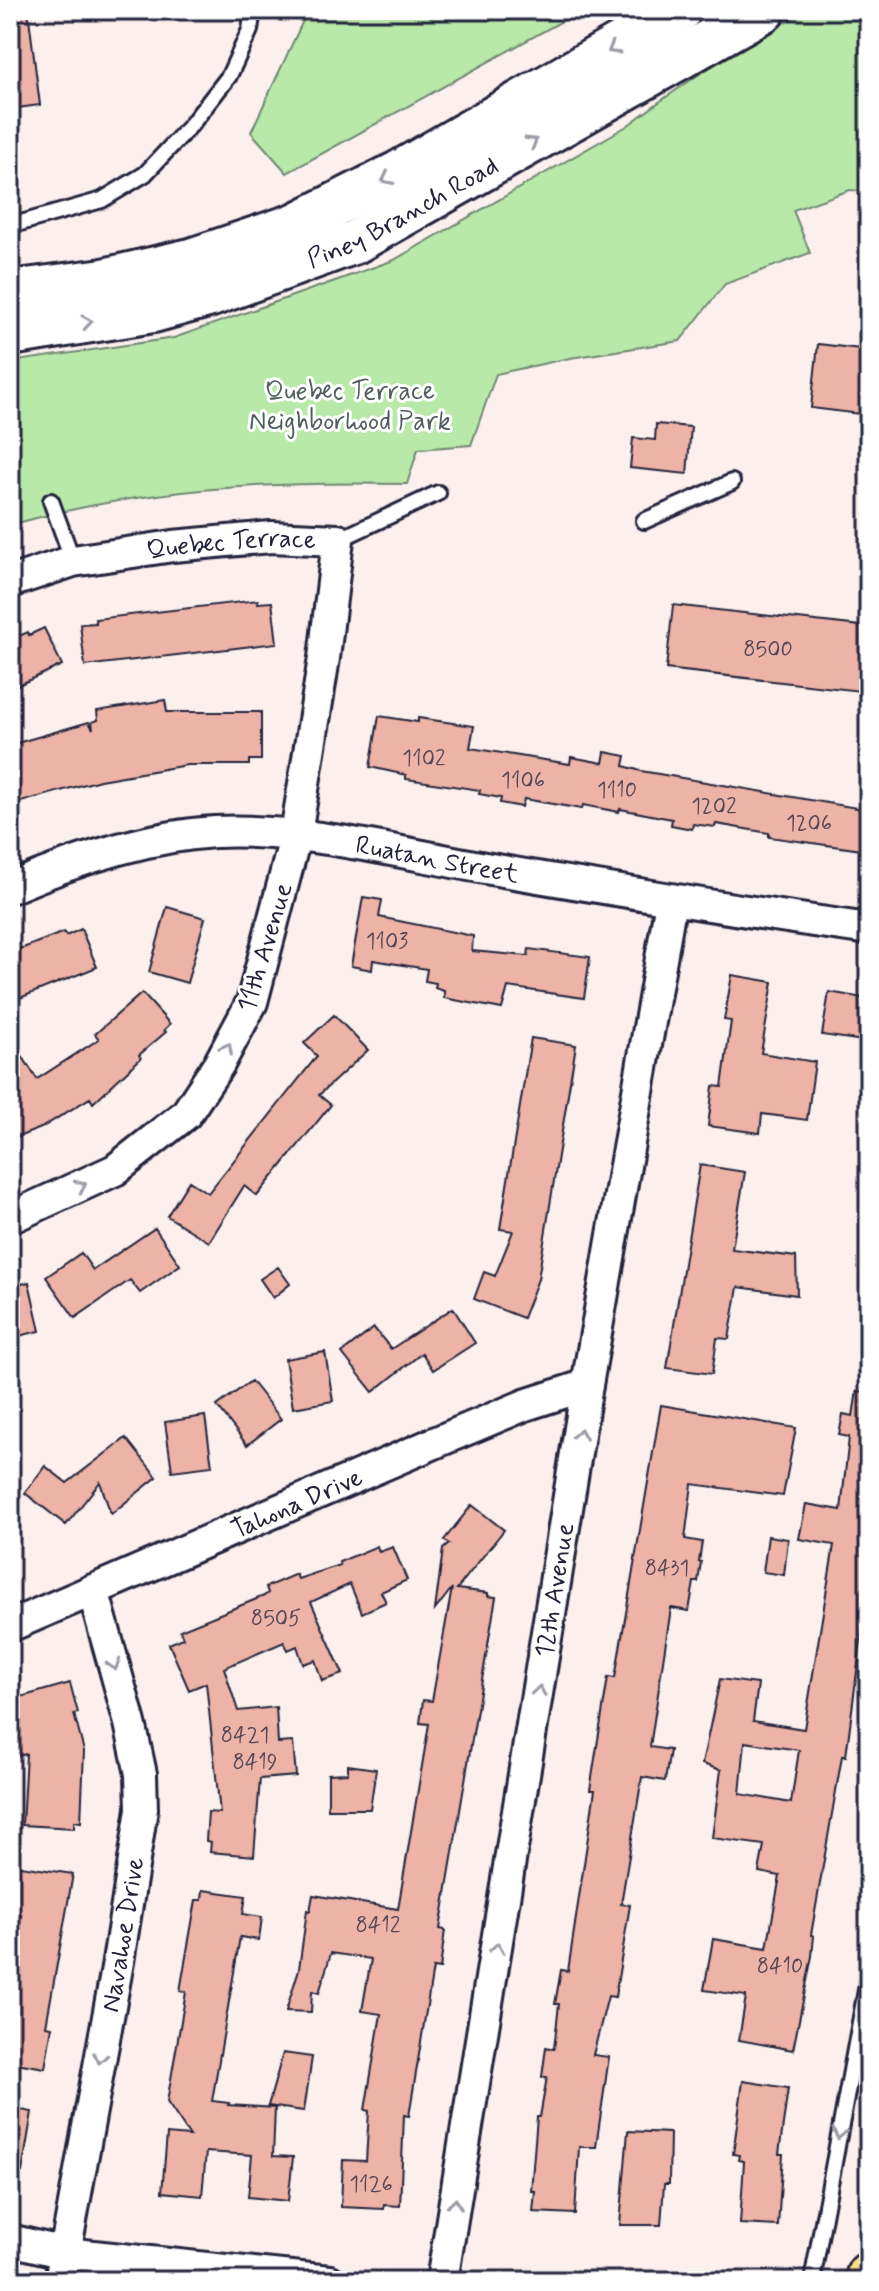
<svg xmlns="http://www.w3.org/2000/svg" width="879" height="2291" font-family="Mynerve,sans-serif">
<rect width="100%" height="100%" fill="#fbf0ed"/>
<filter id="ink" filterUnits="userSpaceOnUse"><feTurbulence type="fractalNoise" baseFrequency=".0125" numOctaves="2"/><feDisplacementMap in="SourceGraphic" scale="16" xChannelSelector="R" yChannelSelector="G"/><feConvolveMatrix kernelMatrix="1 2 1 2 8 2 1 2 1" color-interpolation-filters="sRGB"/></filter>
<g filter="url(#ink)">
<!-- green -->
<path fill="#b9e9a9" stroke="#6e8672" stroke-width="2" d="M308 10H582L287 173 251 132Z
M807 10H869V192L850 190 793 210 810 253 725 284 680 341 570 358 496 374 471 445 418 449 407 484C272 481 141 488 10 525V362L174 338 394 260 627 126C684 82 744 44 807 10Z"/>
<!-- building -->
<path fill="#ecb3a6" stroke="#22223b" stroke-width="2" fill-rule="evenodd" d="M10 10H28L40 105 10 109Z
M818 344 869 350V415L811 408Z
M656 424 691 427 687 474 630 468 633 438 655 440Z
M258 600V603L272 602 277 643 85 666 80 624 96 623 95 619Z
M673 605 869 627V692L666 669Z
M44 628 62 665 10 689V640L28 632 29 635Z
M165 700 167 712H261V760H249V765H187L100 780 10 805V745L89 722 93 729 92 722 98 720 97 711Z
M379 716 418 722V718L474 726 470 748 570 764 571 757 603 763 605 752 626 756 624 766 641 771 869 810V851L769 837V833L716 824 715 827 693 824 692 829 671 825 672 819 620 809 619 812 583 805 582 809 524 799 522 807 500 803 501 798 479 794 480 790 406 779V775L370 767Z
M363 897 382 900 379 917 473 936 472 951 528 956 529 949 590 957 584 998 508 987 502 1009 444 998V991L435 988 436 983 425 981 427 969 373 960 372 970 351 966Z
M167 907 205 918 187 983 149 972Z
M81 929 97 967 10 1002V953L64 932 66 936Z
M732 975 773 982 761 1053 815 1062 807 1120 762 1114 760 1133 708 1126 713 1086 722 1087 731 1021 724 1020Z
M829 992 869 999 864 1041 822 1035Z
M142 993 170 1024 164 1030 166 1032 139 1055 141 1058 93 1103 90 1098 41 1128 10 1140V1037L37 1079 99 1039 95 1034Z
M334 1015 368 1050 319 1095 331 1105 257 1196 244 1186 209 1242 167 1216 189 1181 208 1193 317 1056 304 1043Z
M531 1038 576 1045 538 1279 523 1318 474 1299 484 1272 495 1276 513 1231 500 1229Z
M700 1165 745 1172 732 1249 796 1257 797 1295 738 1287 729 1339 717 1338 712 1374 667 1368Z
M155 1228 180 1265 140 1293 130 1280 75 1318 46 1277 81 1253 93 1270Z
M278 1267 290 1284 273 1298 260 1279Z
M29 1282 40 1331 10 1338V1287Z
M453 1308 475 1343 433 1370 422 1353 373 1392 342 1353 374 1328 391 1349Z
M325 1352 333 1401 293 1408 285 1359Z
M251 1381 281 1419 247 1445 217 1406Z
M857 1391 869 1392V1610H865L848 1741 846 1756H842L811 1935 814 1936 812 1956 793 2050 739 2040 746 1996 704 1990 713 1939 767 1948 780 1876 759 1872 764 1845 712 1838 721 1770 702 1764 720 1679 758 1684 753 1721 804 1729 834 1545 799 1539 806 1504 841 1510 849 1437 839 1435 843 1414 853 1416ZM745 1742 799 1750 791 1803 740 1794Z
M661 1405 796 1428 783 1496 692 1484 685 1539 702 1542 699 1562H701L698 1582H694L689 1611 671 1608 650 1747 670 1750 665 1781 642 1777 621 1904 630 1905 615 1997 608 1996 593 2055 609 2057 596 2147H579L575 2214 533 2212 535 2191H531L537 2117H540L547 2077H542L546 2047 554 2049 559 2004H555L561 1970 568 1971 595 1790H590L608 1677 615 1678Z
M205 1416 212 1466 172 1471 165 1422Z
M126 1438 157 1477 111 1514 100 1482 66 1525 25 1493 45 1466 67 1483Z
M472 1505 504 1530 457 1589 488 1593V1596L496 1597 440 1929 445 1930 440 1969 433 1968 409 2116 404 2115 400 2206 384 2205V2209L341 2207 343 2160 366 2161 369 2111 365 2110 381 2014 362 2011 371 1959 331 1953 319 1993 312 1991 311 2012 286 2011 299 1969 307 1910 310 1911 313 1895 398 1909 429 1724 420 1723 423 1700 432 1701 452 1588 435 1610 443 1549 449 1544 444 1540Z
M768 1536 788 1539 784 1575 763 1572Z
M377 1546 379 1552 393 1547 407 1580 381 1592 386 1602 362 1613 350 1584 311 1602 343 1674 322 1681 315 1660 303 1664 297 1646 288 1650 284 1642 224 1668 238 1711 276 1707 278 1743 293 1742 296 1776 260 1779 254 1856 210 1852 211 1842 206 1841 208 1812 220 1813 206 1683 189 1690 169 1644 183 1638 180 1630 264 1596 268 1593 266 1587 296 1574 298 1579 340 1565 339 1562Z
M70 1683 78 1713 74 1714 84 1751 81 1822 74 1821V1828L22 1825 26 1754 10 1758V1700Z
M348 1765 376 1769 370 1809H328V1774L348 1773Z
M14 1865 73 1874 46 2026 52 2027 45 2068 10 2062V1980L21 1914 15 1913 16 1905 10 1904Z
M203 1890 246 1896 243 1914 262 1917 259 1940 240 1937 212 2101 229 2103 228 2105 275 2108 273 2156 293 2157 288 2201 248 2197 252 2155 206 2152 202 2196 162 2192 167 2134 190 2136 167 2102 186 1992 180 1991 196 1900H202Z
M283 2053 312 2057 304 2111 268 2106Z
M743 2081 788 2088 779 2154H783L778 2226 740 2224 744 2161 738 2160 739 2155 733 2154Z
M10 2108 32 2112 22 2172 10 2171Z
M628 2131 670 2133 669 2184H664L661 2225H620Z"/>
<g fill="none" stroke-linecap="round" stroke-linejoin="round">
<!-- service casing -->
<g stroke="#22223b" stroke-width="20">
<path id="service" d="M10 226 102 200 145 174 190 126 229 76 250 30 253 10
M51 501 73 561
M644 521 732 482
M338 540 438 493
M812 2281 869 1974"/>
</g>
<!-- minor casing -->
<g stroke="#22223b" stroke-width="36">
<g id="minor">
<path id="s1" d="M10 582 73 561 173 546 271 537 338 540 324 658 296 834 252 1002 219 1064 186 1114 115 1170 10 1218"/>
<path id="s2" d="M10 888C73 861 145 836 215 832 305 828 396 852 485 868 613 890 741 911 869 929"/>
<path id="s3" d="M10 1626 439 1441 525 1405 587 1385"/>
<path d="M10 2240 65 2253 330 2281"/>
<path id="s4" d="M60 2281 118 1962 142 1809 141 1774 130 1723 93 1590"/>
<path id="s5" d="M442 2281 587 1385 671 901"/>
</g>
</g>
<!-- secondary casing -->
<g stroke="#22223b" stroke-width="48">
<g id="secondary">
<path d="M10 292 104 280 191 260 295 225 398 173 680 10"/>
<path id="s6" d="M10 334 153 311 211 295 355 242 764 10"/>
</g>
</g>
<!-- primary casing -->
<g stroke="#22223b" stroke-width="50">
<path id="primary" d="M868 2281 869 2275"/>
</g>
<!-- service -->
<use href="#service" stroke="#fff" stroke-width="14"/>
<!-- minor -->
<use href="#minor" stroke="#fff" stroke-width="30"/>
<!-- secondary -->
<use href="#secondary" stroke="#fff" stroke-width="42"/>
<!-- primary -->
<use href="#primary" stroke="#fce080" stroke-width="44"/>
</g>
<!-- one-way arrows -->
<defs><path id="oneway-chevron" d="M-2-3.5L2.5 0L-2 3.5" fill="none" stroke-width="1.6" stroke-linecap="round" stroke-linejoin="round" transform="scale(2)"/></defs>
<g stroke="#9c9ca7">
<use href="#oneway-chevron" transform="translate(613 49) rotate(149)"/>
<use href="#oneway-chevron" transform="translate(532 142) rotate(-31)"/>
<use href="#oneway-chevron" transform="translate(387 179) rotate(153)"/>
<use href="#oneway-chevron" transform="translate(87 322) rotate(-9)"/>
<use href="#oneway-chevron" transform="translate(227 1048) rotate(-62)"/>
<use href="#oneway-chevron" transform="translate(81 1186) rotate(-25)"/>
<use href="#oneway-chevron" transform="translate(580 1434) rotate(-81)"/>
<use href="#oneway-chevron" transform="translate(114 1665) rotate(74)"/>
<use href="#oneway-chevron" transform="translate(539 1691) rotate(-81)"/>
<use href="#oneway-chevron" transform="translate(497 1948) rotate(-81)"/>
<use href="#oneway-chevron" transform="translate(100 2058) rotate(100)"/>
<use href="#oneway-chevron" transform="translate(839 2134) rotate(101)"/>
<use href="#oneway-chevron" transform="translate(455 2204) rotate(-81)"/>
</g>
</g>
<g text-anchor="middle" stroke-width="6" stroke-linejoin="round" paint-order="stroke">
<!-- number labels -->
<g font-size="22" fill="#544656">
<text x="768" y="656">8500</text>
<text x="424" y="765">1102</text>
<text x="523" y="787">1106</text>
<text x="617" y="797">1110</text>
<text x="714" y="813">1202</text>
<text x="809" y="830">1206</text>
<text x="387" y="948">1103</text>
<text x="667" y="1575">8431</text>
<text x="276" y="1625">8505</text>
<text x="245" y="1742">8421</text>
<text x="255" y="1769">8419</text>
<text x="378" y="1932">8412</text>
<text x="780" y="1973">8410</text>
<text x="371" y="2191">1126</text>
</g>
<!-- street labels -->
<g font-size="26" fill="#22223b" stroke="#fff">
<text dy="9" stroke="none"><textPath href="#s6" startOffset="414">Piney Branch Road</textPath></text>
<text dy="9" stroke="none"><textPath href="#s1" startOffset="226">Quebec Terrace</textPath></text>
<text dy="9" stroke="none"><textPath href="#s2" startOffset="438">Ruatan Street</textPath></text>
<text transform="translate(264 947) rotate(-73)" y="9">11th Avenue</text>
<text dy="9" stroke="none"><textPath href="#s3" startOffset="312">Tahona Drive</textPath></text>
<text dy="9" stroke="none"><textPath href="#s5" startOffset="700">12th Avenue</textPath></text>
<text dy="9" stroke="none"><textPath href="#s4" startOffset="352">Navahoe Drive</textPath></text>
</g>
<!-- park labels -->
<g font-size="26" fill="#4f5e5c" stroke="#fff">
<text x="350" y="399">Quebec Terrace<tspan x="350" dy="30">Neighborhood Park</tspan></text>
</g>
</g>
<!-- margin -->
<rect width="879" height="2291" fill="none" stroke="#fff" stroke-width="40"/>
<rect x="20" y="20" width="839" height="2251" fill="none" stroke="#22223b" stroke-width="3" filter="url(#ink)"/>
</svg>
